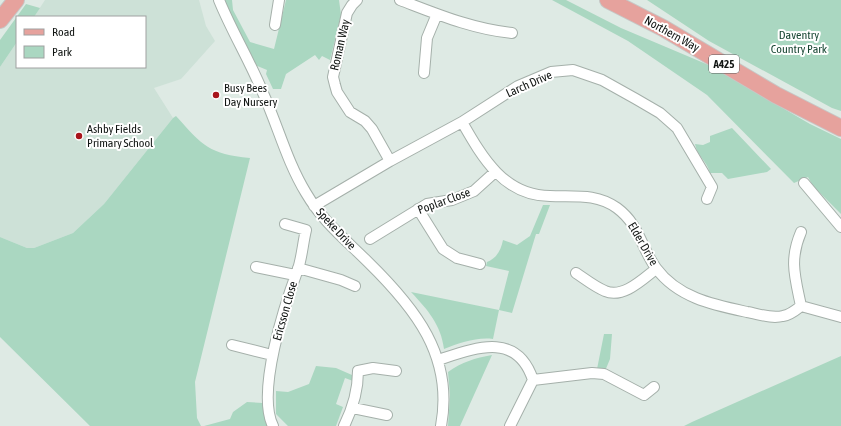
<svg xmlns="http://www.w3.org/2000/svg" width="841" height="426" font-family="'Asap Condensed',sans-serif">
<rect width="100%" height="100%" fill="#deeae4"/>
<!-- built -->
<path fill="#cde1d7" d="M45 0H199L206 26 215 41 181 79 154 88 173 118 104 204 73 233 34 248H27L0 237V67L17 42V67H145V17H34Z"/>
<!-- green -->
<path fill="#aad7c1" d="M222 0H232L233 10 250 42 274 49 286 0H339L341 15 330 60 322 56 319 60 315 55 286 74 281 89H273L266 74 267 70 255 65Z
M552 0H566L621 28 711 66 810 124 841 139V214L813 186 808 177 794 183 707 95 628 41Z
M647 0H841V111L832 108 709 41Z
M26 4 40 8 34 17H17V42L0 67V40Z
M176 116C203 146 209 154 250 158L195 382 197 418 201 426H90L0 337V237L27 248H34L73 233 104 204 173 118Z
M732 128 771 169 767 172 728 179 722 173H710C707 161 697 156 695 144L703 145 710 142V136Z
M543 205H550L539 234H536L512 313 499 310 493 339C476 337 460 343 444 349 441 325 428 310 411 292L499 310 509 271 486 266 487 262C497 258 501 250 503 240L517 245 530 236Z
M604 334H612L610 359 605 371 597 369Z
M492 355 460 426H448L450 395 448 372C462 362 475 358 492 355Z
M841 356V426H684L692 422Z
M316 366 336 368 352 375 353 381 345 378 336 404 343 407 336 426H288L276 414V391L288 392 309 384Z
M247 402 263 403 268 426H204L230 419 233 412Z"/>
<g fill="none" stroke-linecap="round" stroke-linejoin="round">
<!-- street casing -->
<g stroke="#a5b0aa" stroke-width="12">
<path id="street" d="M219 0C232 32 250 61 263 93 278 126 287 162 306 193 323 222 345 239 368 262 415 308 454 356 441 426
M357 0 352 5 347 13 333 77 335 85 337 92 350 112 365 121 372 129 390 161
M400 0C437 14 472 29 512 33
M275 25 279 0
M424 73 427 38 437 14
M462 122C482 157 504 196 550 196 574 197 596 193 617 208 640 225 641 248 656 268 678 298 714 305 747 312 759 314 771 319 783 316 790 315 796 310 801 306
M804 183 841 227
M314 206 390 161 462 122 518 86 551 72 573 70 602 80 636 99 660 113 677 128 712 187 707 199
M418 209 443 249 457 258 480 264
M801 232C789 260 795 277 801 306L841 317
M370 239 427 204 452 200 474 191 495 172
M256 267 295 275
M298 268 341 280 355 286
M576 273C585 279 595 287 605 291 623 299 643 279 656 269
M232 345 272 355
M438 360C475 348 517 331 533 380L510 426
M533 380 592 373 604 374 644 395 654 387
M353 408 387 415
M273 426C256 392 285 304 298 269 302 257 303 242 306 230L285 224
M344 426C353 408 358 391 358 371L373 368 396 371"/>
</g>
<!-- primary casing -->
<g stroke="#c6c7c6" stroke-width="18">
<path id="primary" d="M608 0 663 28 776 95 841 128
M0 20 16 0"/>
</g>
<!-- street -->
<use href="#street" stroke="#fff" stroke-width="10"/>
<!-- primary -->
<use href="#primary" stroke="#e6a29d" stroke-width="16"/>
</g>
<!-- markers -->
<g fill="#a8141b" stroke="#fff" stroke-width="1.5">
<circle cx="216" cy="95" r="4"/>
<circle cx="79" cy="136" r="4"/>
</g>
<g text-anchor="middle" stroke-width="4" stroke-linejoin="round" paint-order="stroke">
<!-- shield labels -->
<rect fill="#fff" stroke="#585b5a" stroke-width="1" x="709" y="55" width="30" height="18" rx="3"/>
<g font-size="11" font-weight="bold" fill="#111513">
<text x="724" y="68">A425</text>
</g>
<!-- street labels -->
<g font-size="12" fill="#111513" stroke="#fff">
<text transform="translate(672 34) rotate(29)" y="4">Northern Way</text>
<text transform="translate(340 45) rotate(-77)" y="4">Roman Way</text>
<text transform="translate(529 84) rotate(-24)" y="4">Larch Drive</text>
<text transform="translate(444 201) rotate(-20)" y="4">Poplar Close</text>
<text transform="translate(336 229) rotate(47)" y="4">Speke Drive</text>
<text transform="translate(643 244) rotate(60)" y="4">Elder Drive</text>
<text transform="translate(285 311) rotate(-74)" y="4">Ericsson Close</text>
</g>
<!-- park labels -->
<g font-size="12" fill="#194734" stroke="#fff">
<text x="799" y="39">Daventry<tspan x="799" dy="14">Country Park</tspan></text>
</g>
<!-- poi labels -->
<g font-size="12" fill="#111513" stroke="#fff" text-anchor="start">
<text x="224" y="92">Busy Bees<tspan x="224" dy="14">Day Nursery</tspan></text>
<text x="87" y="133">Ashby Fields<tspan x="87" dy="14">Primary School</tspan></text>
</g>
</g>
<!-- legend -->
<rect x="16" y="16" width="130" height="52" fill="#ffffff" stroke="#a0a1a1"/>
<rect x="24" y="29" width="20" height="6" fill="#e6a29d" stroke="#a0a1a1"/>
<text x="52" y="36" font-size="12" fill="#111513">Road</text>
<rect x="24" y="46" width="20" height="12" fill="#aad7c1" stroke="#a0a1a1"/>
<text x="52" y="56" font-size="12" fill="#111513">Park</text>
</svg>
